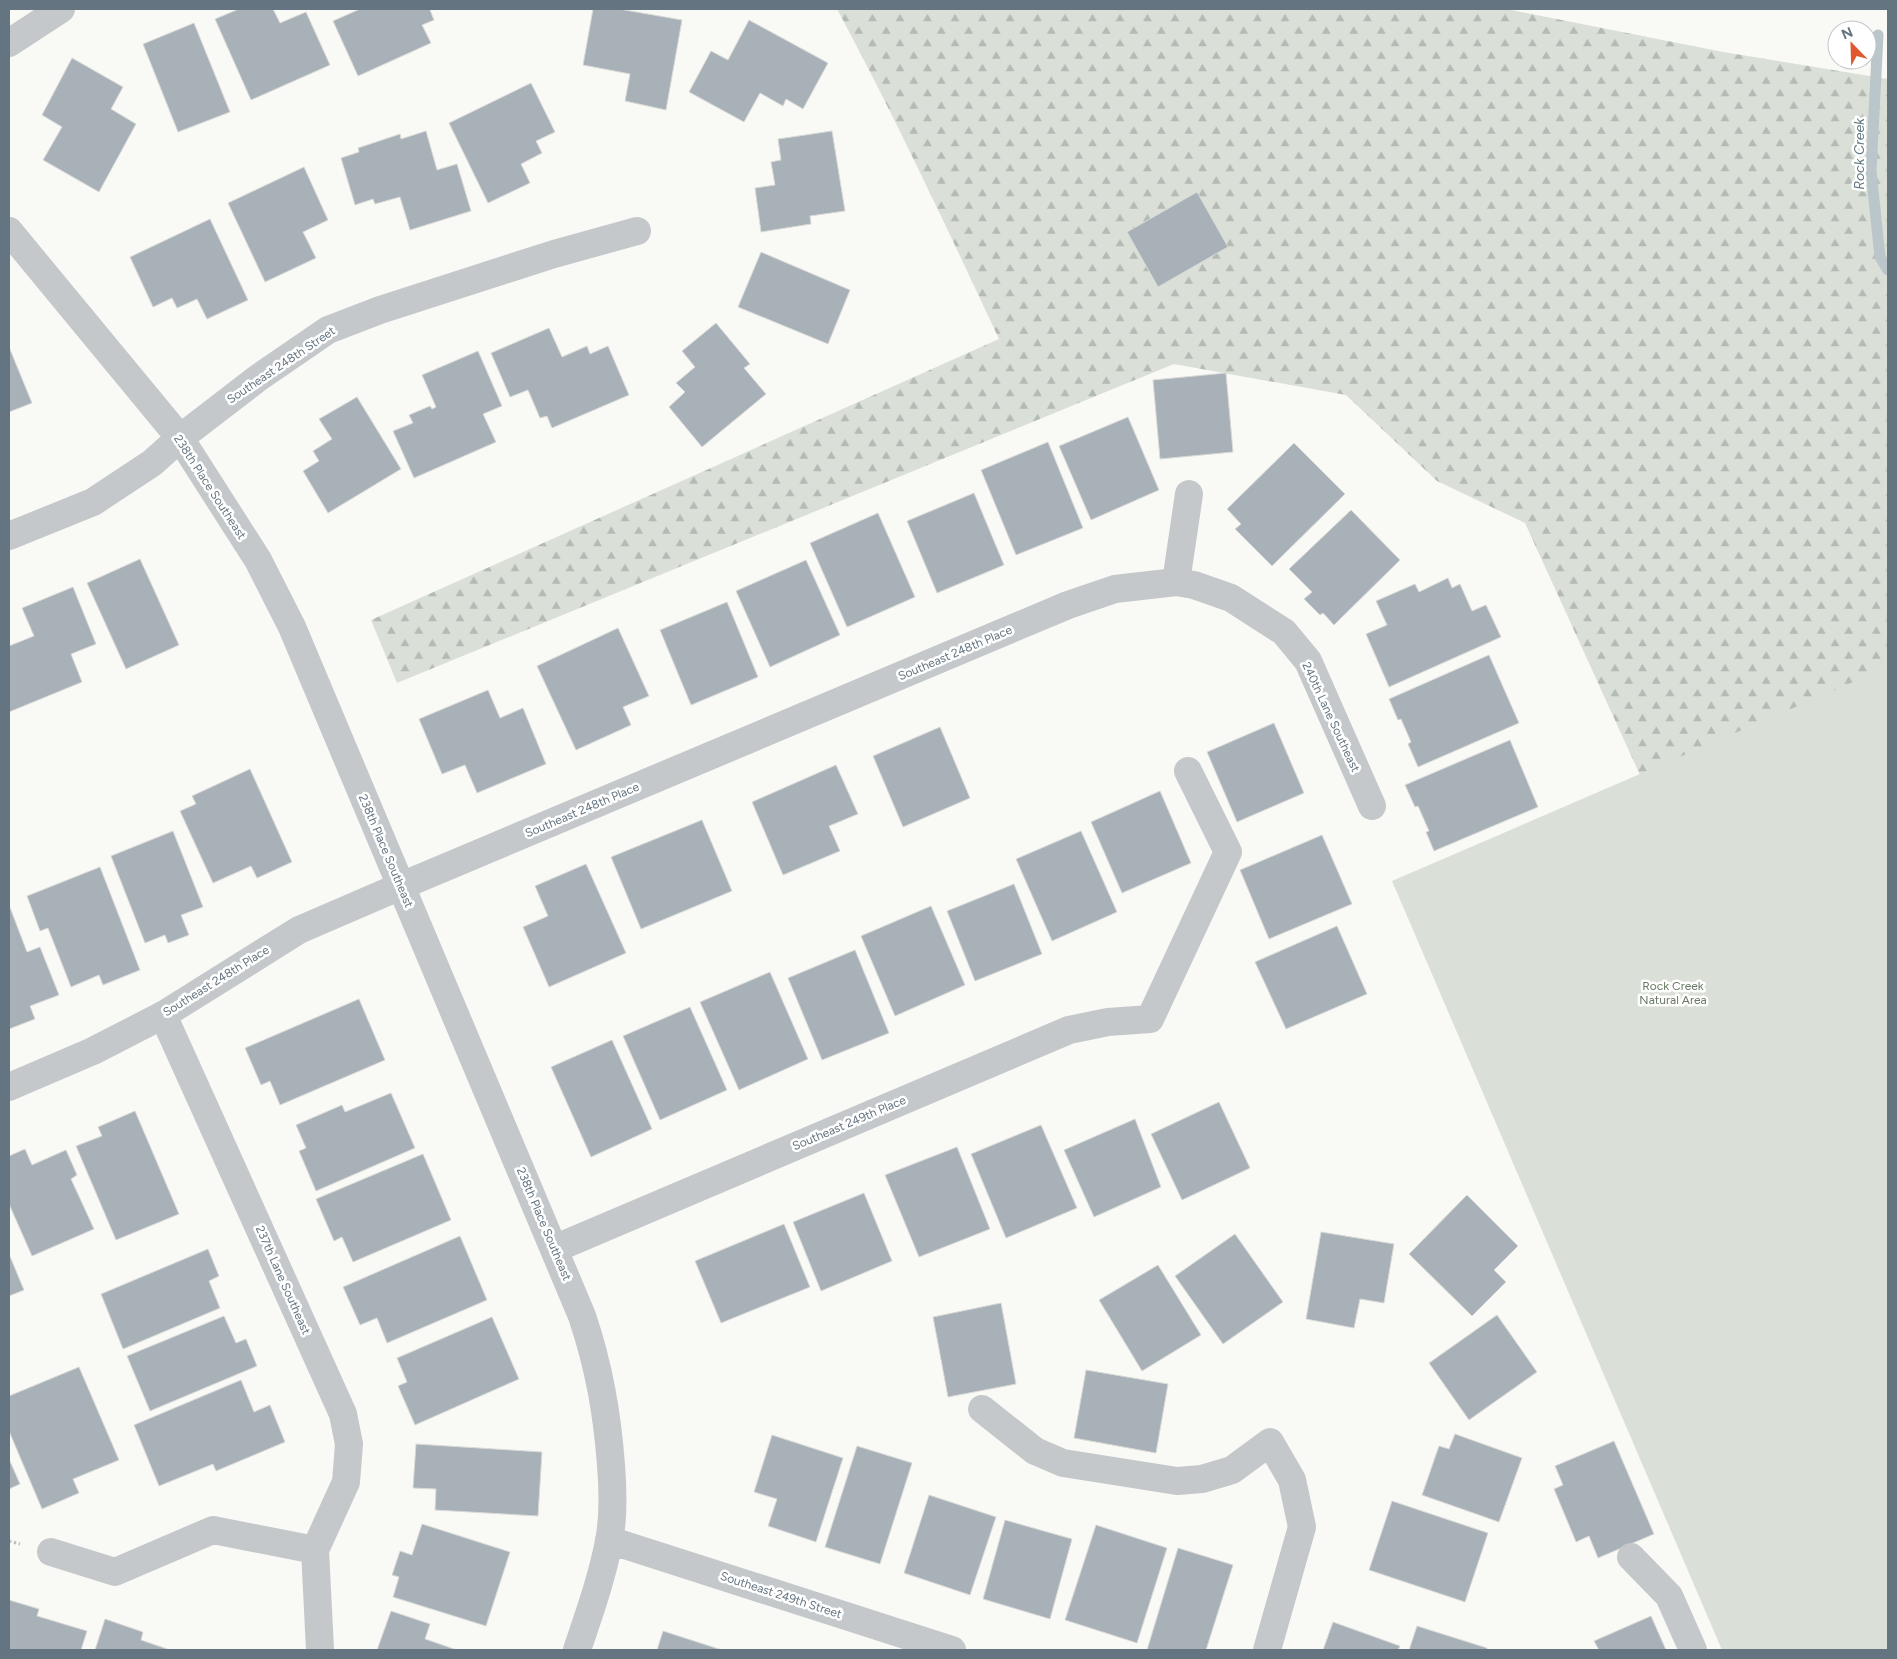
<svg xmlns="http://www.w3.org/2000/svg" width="1897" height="1659" font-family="Figtree,sans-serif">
<defs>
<pattern id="forest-firs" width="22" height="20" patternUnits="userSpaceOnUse" patternTransform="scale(1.25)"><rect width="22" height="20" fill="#dae0d7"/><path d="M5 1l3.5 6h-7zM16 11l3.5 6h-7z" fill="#b4bab4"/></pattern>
</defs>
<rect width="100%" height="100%" fill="#f9f9f6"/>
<!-- forest -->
<path fill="url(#forest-firs)" d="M837 9H1506L1723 52 1888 79V1650L1656 810 1525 523 1437 481 1346 395 1174 364 397 683 371 620 999 339C947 228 895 117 837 9Z"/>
<!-- green -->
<path fill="#dae0d7" d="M1888 667V1650H1722L1392 881Z"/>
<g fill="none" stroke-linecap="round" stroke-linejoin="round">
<!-- stream -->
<path stroke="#bbc6ca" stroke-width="11" d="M1878 35 1871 171 1880 257 1888 270"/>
</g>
<!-- building -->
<path fill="#a8b1b7" stroke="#dadad8" d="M239 9H273L280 23 306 12 330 65 251 100 215 19Z
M360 9H433L430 10 434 20 422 25 431 43 358 76 333 21Z
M593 9H619L682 20 666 110 625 101 630 74 583 65Z
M749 20 828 63 803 109 786 99 783 106 760 93 744 122 689 92 711 51 728 60Z
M194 23 230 112 178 132 143 44Z
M72 58 123 87 111 109 136 124 99 192 43 160 62 127 42 115Z
M531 83 555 132 536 141 542 153 521 164 530 183 488 203 449 123Z
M426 131 437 170 457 164 471 211 410 230 400 197 375 204 373 199 355 205 341 158 359 152 358 148 400 134 401 139Z
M832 131 845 211 810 216 811 224 761 232 755 188 775 185 771 162 781 160 778 139Z
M304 167 328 220 303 232 316 258 265 282 228 203Z
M1197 192 1228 247 1158 287 1127 232Z
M210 219 248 300 207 319 197 299 177 308 172 298 153 307 130 257Z
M761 252 850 290 828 344 738 307Z
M716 323 750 364 744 368 766 394 702 447 669 407 685 392 676 383 695 367 682 351Z
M549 328 562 357 587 346 590 354 608 346 629 395 552 428 547 416 540 418 528 390 510 397 491 353Z
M9 347 32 403 9 412Z
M478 351 502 406 483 414 496 442 414 478 393 431 413 423 409 415 430 406 432 409 436 407 422 375Z
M1226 373 1233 452 1160 459 1153 380Z
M357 397 401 469 328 513 303 471 319 461 313 451 332 439 319 419Z
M1128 417 1159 490 1091 520 1059 446Z
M1048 442 1083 528 1016 555 981 470Z
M1294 443 1345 494 1272 566 1235 529 1241 524 1227 509Z
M974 493 1004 565 937 593 907 521Z
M1351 510 1400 560 1334 625 1323 613 1320 615 1304 599 1312 592 1289 569Z
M878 513 915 597 847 627 810 543Z
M140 559 179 645 126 669 87 583Z
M806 560 840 635 770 667 736 591Z
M1448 578 1452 588 1460 584 1472 611 1486 605 1501 637 1389 687 1366 634 1387 625 1376 601 1415 584 1419 592Z
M73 587 96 644 71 654 82 682 9 712V646L34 636 22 608Z
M727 602 758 677 691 705 660 630Z
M618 628 649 696 623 707 631 725 576 750 537 666Z
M1489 655 1519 723 1418 767 1408 744 1411 742 1401 719 1398 720 1389 699Z
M488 690 500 718 523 708 546 764 477 793 465 765 442 774 419 719Z
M1274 723 1304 793 1237 822 1207 752Z
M940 727 970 798 903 827 873 756Z
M1510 740 1538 807 1434 851 1426 832 1429 831 1418 806 1415 807 1405 785Z
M836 765 858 814 829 826 840 851 783 875 752 802Z
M250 769 292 862 257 878 251 866 213 883 180 811 196 804 192 796Z
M1160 791 1191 863 1122 893 1091 822Z
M702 820 732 891 641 929 611 857Z
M173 831 203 907 181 915 189 935 168 943 165 935 145 943 111 856Z
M1081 831 1117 912 1052 941 1016 859Z
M1322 835 1352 904 1269 939 1240 870Z
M586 864 626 953 549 987 523 927 548 916 535 886Z
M100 867 140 970 103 985 99 975 71 987 48 928 40 931 27 896Z
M1014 884 1042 954 975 981 947 911Z
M9 905 27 952 40 947 59 995 30 1006 35 1019 9 1029Z
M931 906 965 985 895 1016 861 936Z
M1337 926 1367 994 1286 1029 1255 962Z
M855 950 889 1033 822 1060 788 978Z
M770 972 808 1059 739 1090 700 1002Z
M359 999 385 1060 280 1105 270 1081 261 1085 245 1048Z
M690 1007 727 1090 660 1120 623 1036Z
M612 1040 652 1129 591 1157 551 1067Z
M391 1093 415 1148 316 1191 299 1151 306 1148 296 1125 342 1105 345 1112Z
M1219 1102 1250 1168 1182 1200 1151 1134Z
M135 1111 179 1214 116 1240 76 1146 102 1136 98 1127Z
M1135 1119 1161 1187 1094 1217 1064 1150Z
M1041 1125 1077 1208 1006 1238 971 1154Z
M957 1147 990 1229 919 1257 885 1175Z
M25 1149 32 1165 66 1150 77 1175 71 1179 94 1229 32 1256 9 1204V1156Z
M423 1154 451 1220 353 1262 342 1237 334 1241 316 1199Z
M864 1193 892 1261 821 1291 793 1222Z
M1467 1195 1518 1246 1494 1270 1506 1282 1472 1316 1409 1254Z
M784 1224 810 1287 721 1323 695 1261Z
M1321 1232 1394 1244 1384 1303 1360 1299 1354 1328 1306 1319Z
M1235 1234 1283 1302 1223 1344 1175 1276Z
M460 1236 487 1300 387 1343 377 1318 360 1325 343 1287Z
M208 1249 219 1276 209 1281 220 1308 123 1349 101 1294Z
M9 1254 24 1290 9 1296Z
M1158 1265 1201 1335 1142 1371 1099 1300Z
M1001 1303 1016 1384 948 1397 933 1317Z
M1497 1315 1537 1372 1469 1420 1429 1363Z
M224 1316 236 1343 246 1339 257 1366 150 1411 127 1356Z
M492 1317 519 1379 415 1425 398 1386 407 1382 397 1358Z
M79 1367 119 1460 73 1479 79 1493 42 1509 9 1431V1396Z
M1086 1370 1168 1384 1156 1453 1074 1438Z
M241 1380 254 1412 270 1405 285 1442 216 1471 213 1464 159 1486 134 1425Z
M1455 1434 1522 1458 1499 1522 1422 1495 1439 1446 1449 1449Z
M772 1435 843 1458 816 1542 768 1526 777 1499 754 1492Z
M1614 1441 1654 1534 1598 1558 1589 1536 1576 1542 1554 1489 1563 1485 1555 1466Z
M416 1444 542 1452 538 1516 435 1510 436 1489 413 1488Z
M857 1446 912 1463 880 1564 825 1547Z
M9 1459 20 1484 9 1489Z
M929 1495 996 1517 970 1595 904 1573Z
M1392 1501 1488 1533 1465 1602 1369 1570Z
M1005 1520 1072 1539 1050 1619 983 1599Z
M422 1524 510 1552 486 1626 393 1597 399 1577 392 1575 400 1551 412 1555Z
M1096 1525 1167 1548 1137 1643 1065 1620Z
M1178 1548 1233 1565 1206 1650H1147Z
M9 1600 39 1609 37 1616 87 1631 81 1650H9Z
M391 1611 430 1624 425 1639 457 1650H377Z
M1651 1616 1666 1650H1599L1594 1641Z
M105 1619 143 1632 141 1640 170 1650H95Z
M1333 1622 1400 1646 1398 1650H1323Z
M1417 1626 1487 1648V1650H1409Z
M663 1631 722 1650H657Z"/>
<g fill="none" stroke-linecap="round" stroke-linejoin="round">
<!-- path -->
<path stroke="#bec0c2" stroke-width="3" stroke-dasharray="2.5 2.5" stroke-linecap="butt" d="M9 1541 20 1544"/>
<!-- minor -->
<path stroke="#c4c8cb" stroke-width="28" d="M9 43 61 9
M9 231 180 438 258 560 292 627 582 1316C599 1367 607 1412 611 1465 613 1490 614 1516 609 1541 602 1578 589 1614 577 1650
M9 536 93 502 152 463 180 438 258 378 328 330 380 310 554 254 637 231
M1176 582 1189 494
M163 1015 343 1414 349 1444 346 1482 315 1550
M9 1087 93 1051 163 1015 299 930 401 886 1068 605 1115 589 1176 582 1194 585 1231 598 1284 632 1308 661 1372 806
M554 1249 1069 1030 1108 1022 1150 1019 1228 852 1188 771
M982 1409 1035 1451 1063 1463 1177 1481 1202 1479 1232 1470 1270 1442 1292 1480 1302 1527 1267 1650
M609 1540 952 1650
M51 1552 115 1572 213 1530 315 1550 320 1650
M1631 1557 1669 1596 1693 1650"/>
</g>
<g text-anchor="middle" stroke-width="5" stroke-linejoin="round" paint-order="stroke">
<!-- street labels -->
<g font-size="12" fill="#647480" stroke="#fff">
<text transform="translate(281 365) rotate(-34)" y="4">Southeast 248th Street</text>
<text transform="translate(210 487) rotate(57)" y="4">238th Place Southeast</text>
<text transform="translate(955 653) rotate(-23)" y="4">Southeast 248th Place</text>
<text transform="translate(1331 717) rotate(65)" y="4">240th Lane Southeast</text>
<text transform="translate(582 810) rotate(-23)" y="4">Southeast 248th Place</text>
<text transform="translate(386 851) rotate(67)" y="4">238th Place Southeast</text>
<text transform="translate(216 981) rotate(-32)" y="4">Southeast 248th Place</text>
<text transform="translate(849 1123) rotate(-23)" y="4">Southeast 249th Place</text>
<text transform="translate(544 1224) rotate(67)" y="4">238th Place Southeast</text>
<text transform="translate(283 1280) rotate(66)" y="4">237th Lane Southeast</text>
<text transform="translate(781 1595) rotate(18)" y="4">Southeast 249th Street</text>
</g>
<!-- park labels -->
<g font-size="12" fill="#677963" stroke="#fff">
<text x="1673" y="990">Rock Creek<tspan x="1673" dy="14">Natural Area</tspan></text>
</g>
<!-- water labels -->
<g font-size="14" font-style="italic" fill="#647a82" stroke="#fff">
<text transform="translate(1859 154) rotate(-90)" y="5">Rock Creek</text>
</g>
</g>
<!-- border -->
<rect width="1897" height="1659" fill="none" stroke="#647480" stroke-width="20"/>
<!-- north arrow -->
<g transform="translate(1852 45) rotate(337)"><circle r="24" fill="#ffffff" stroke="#c1c7cc"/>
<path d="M0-4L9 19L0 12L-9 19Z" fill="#df5830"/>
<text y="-8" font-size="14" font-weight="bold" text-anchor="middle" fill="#647480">N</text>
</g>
</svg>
